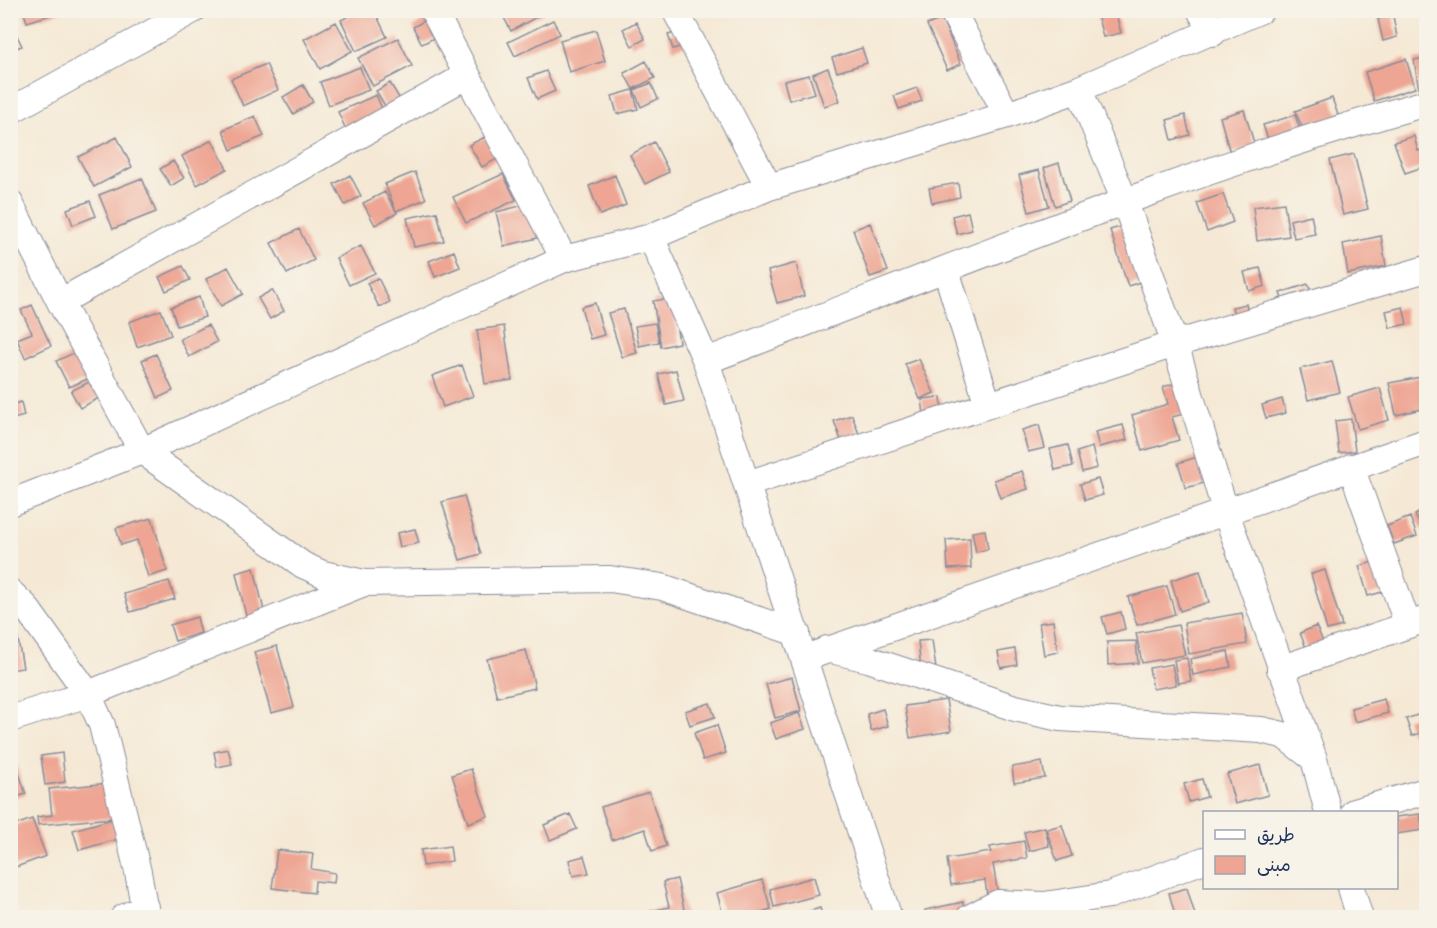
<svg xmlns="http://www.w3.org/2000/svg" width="1437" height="928" font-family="Pangolin,'Playpen Sans Arabic',sans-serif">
<rect width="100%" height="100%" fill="#f7f3e8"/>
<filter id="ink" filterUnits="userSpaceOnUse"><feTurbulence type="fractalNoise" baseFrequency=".0167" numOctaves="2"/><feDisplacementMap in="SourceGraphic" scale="12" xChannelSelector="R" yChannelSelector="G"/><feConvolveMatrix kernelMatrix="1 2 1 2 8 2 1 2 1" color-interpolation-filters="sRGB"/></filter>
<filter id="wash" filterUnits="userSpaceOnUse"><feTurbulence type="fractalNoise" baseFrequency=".008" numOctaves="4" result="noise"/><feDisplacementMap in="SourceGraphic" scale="24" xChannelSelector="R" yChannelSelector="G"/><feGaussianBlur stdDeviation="1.35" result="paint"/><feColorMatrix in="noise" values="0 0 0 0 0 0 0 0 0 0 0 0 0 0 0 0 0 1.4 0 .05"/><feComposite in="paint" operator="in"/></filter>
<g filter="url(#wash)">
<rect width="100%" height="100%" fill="#f5e9d5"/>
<g id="blocks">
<!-- building -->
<path fill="#eea593" d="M23 10H63V11L27 22Z
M361 10H374L387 37 356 51 341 20Z
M500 10H549L511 31Z
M1096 10H1115L1121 33 1103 37Z
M1393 16 1397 37 1383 41 1378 19Z
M429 18 438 36 422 44 413 27Z
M942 19 961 64 947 70 927 25Z
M553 20 560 34 515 56 508 42Z
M10 21 22 46 10 50Z
M336 22 352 51 320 69 304 39Z
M636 22 645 39 632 46 623 29Z
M690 28 695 42 673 49 668 35Z
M596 30 605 61 569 72 560 40Z
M398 38 412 66 373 86 358 58Z
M862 48 867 63 837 72 832 58Z
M1426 58V89L1419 90 1414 60Z
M1406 59 1415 88 1374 101 1365 72Z
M646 61 655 78 633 89 624 73Z
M266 64 278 90 243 106 231 79Z
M360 67 369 90 329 105 320 82Z
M828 68 840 101 824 106 813 74Z
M546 71 555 91 537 99 528 78Z
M809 75 815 93 789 100 784 81Z
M390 83 401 101 387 109 376 91Z
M651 83 658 99 641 107 634 90Z
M303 85 313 102 293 114 283 97Z
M917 88 922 101 899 109 894 96Z
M633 90 638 109 617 114 612 96Z
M376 95 385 115 347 132 338 112Z
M1332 98 1338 115 1303 129 1295 111Z
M1244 110 1255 146 1230 153 1220 117Z
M1185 115 1190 135 1172 140 1167 120Z
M1295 115 1301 132 1269 142 1263 125Z
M255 116 264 136 231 150 223 130Z
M1414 136 1418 151 1426 148V166L1405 173 1394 142Z
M117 137 132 167 94 187 78 157Z
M485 137 497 159 482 167 469 145Z
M212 140 227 169 197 185 182 156Z
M654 142 669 172 645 184 630 155Z
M1354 154 1368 209 1343 215 1330 160Z
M173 161 184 178 171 186 160 169Z
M1059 163 1070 201 1055 206 1044 168Z
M1039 170 1049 206 1029 212 1019 175Z
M415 172 426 199 396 211 385 184Z
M503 174 516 200 466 223 453 197Z
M350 175 361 196 345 205 334 184Z
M615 175 626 205 600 215 589 186Z
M142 178 156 212 113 229 99 195Z
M958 183 960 197 932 203 929 188Z
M385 192 397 213 375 225 363 203Z
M1223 194 1233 222 1207 232 1197 203Z
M90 201 96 216 73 225 67 209Z
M541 201 550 235 504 246 496 212Z
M1284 203 1289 236 1257 241 1253 207Z
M437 212 444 241 414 247 407 218Z
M968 212 972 230 957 234 952 216Z
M1311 215 1315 234 1294 238 1290 220Z
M1140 221 1158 276 1128 286 1110 230Z
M870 223 888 271 870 277 853 230Z
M299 229 314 260 287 274 271 243Z
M1381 236 1386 266 1348 274 1343 244Z
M361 246 375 273 349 285 336 258Z
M454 251 460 267 435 277 429 261Z
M796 263 804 296 777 303 768 271Z
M10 266 17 285 10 287Z
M183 266 190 280 166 291 159 277Z
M228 267 243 294 221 306 206 279Z
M1260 268 1265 286 1249 291 1244 272Z
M378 278 390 302 379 307 367 283Z
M1308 284 1314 301 1286 311 1280 293Z
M272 290 284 311 270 319 258 298Z
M199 297 205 317 177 326 171 307Z
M672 298 679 343 661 347 653 301Z
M595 303 604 335 590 339 581 307Z
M1246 304 1250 322 1236 325 1232 307Z
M32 305 51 346 25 358 17 339 32 333 21 310Z
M1403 307 1407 324 1390 328 1386 311Z
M624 309 637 353 622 357 608 313Z
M161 310 171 335 137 347 129 322Z
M655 323 659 342 639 346 635 326Z
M208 325 217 342 189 357 180 339Z
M504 326 512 380 485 384 477 330Z
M87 347 99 374 69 387 56 361Z
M156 354 173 391 158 398 142 360Z
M919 359 934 393 920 399 905 364Z
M1332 361 1340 392 1308 400 1300 369Z
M462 365 473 396 443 407 432 376Z
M676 370 684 401 666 405 658 374Z
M101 376 109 393 80 408 71 391Z
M1421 377 1426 408 1396 415 1389 383Z
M1193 378 1202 409 1172 417 1179 440 1142 451 1132 415 1168 404 1163 387Z
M1380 388 1389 420 1358 429 1348 397Z
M941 397 943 413 924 415 922 399Z
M1282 399 1286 413 1266 418 1262 405Z
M21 402 24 416 10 420V405Z
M852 415 863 445 845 451 834 421Z
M1351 419 1355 451 1339 453 1335 421Z
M1039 425 1045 448 1028 452 1022 430Z
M1123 425 1127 440 1099 447 1095 432Z
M1068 445 1073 466 1055 470 1050 449Z
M1092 447 1097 468 1082 472 1077 452Z
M1213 452 1221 478 1186 488 1178 463Z
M1022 471 1028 489 1000 498 994 480Z
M1098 479 1103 495 1085 500 1080 484Z
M464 496 481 554 460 560 442 502Z
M1426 509V535L1415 515Z
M1410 517 1417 536 1394 544 1387 526Z
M152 518 167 571 148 577 137 540 121 545 116 528Z
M415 529 419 543 400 547 397 533Z
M985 530 988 549 976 552 972 532Z
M970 538 971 568 948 569 946 540Z
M1388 558 1396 588 1368 596 1359 566Z
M254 568 265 615 247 620 236 573Z
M1325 570 1342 626 1327 630 1311 574Z
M1200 571 1209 602 1180 611 1171 580Z
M169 581 175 599 130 612 124 594Z
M1167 586 1175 614 1137 625 1128 597Z
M1121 612 1125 629 1107 634 1102 617Z
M1242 613 1247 644 1189 654 1184 623Z
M197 617 201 633 175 641 170 625Z
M1053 621 1058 652 1044 655 1039 623Z
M1178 625 1185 655 1142 663 1136 633Z
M1316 626 1326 648 1309 655 1300 633Z
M16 628 23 668 10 670V629Z
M932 640 936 669 921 670 918 641Z
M1136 641 1138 663 1108 665 1107 642Z
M277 646 294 707 271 713 254 652Z
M1015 649 1017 665 1001 668 998 652Z
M526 650 535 688 497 697 487 659Z
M1228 651 1231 667 1193 675 1190 659Z
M1187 658 1191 681 1178 683 1174 660Z
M1172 664 1176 685 1153 689 1149 668Z
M792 677 801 711 775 718 766 684Z
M1384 699 1388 713 1355 722 1351 708Z
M946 700 951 731 910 738 905 706Z
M710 703 715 717 690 725 685 711Z
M883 709 888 726 871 731 867 714Z
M1426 712V731L1412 736 1406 719Z
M799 713 805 729 776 739 770 723Z
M717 725 726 753 703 760 694 733Z
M228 749 232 764 217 767 214 752Z
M62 753 65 782 45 785 41 756Z
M15 761 26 794 10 799V763Z
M1042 762 1045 778 1014 783 1012 767Z
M1260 765 1268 795 1235 804 1227 774Z
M471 769 488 816 468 823 452 775Z
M1202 779 1207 797 1189 802 1184 784Z
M109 783 112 818 38 825 37 817 52 815 49 789Z
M649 792 666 846 652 851 645 829 612 840 601 807Z
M570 814 577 829 550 840 544 825Z
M1420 814 1423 830 1396 834V817Z
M116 818 122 838 79 850 73 830Z
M32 819 46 856 16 867 10 852V827Z
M1062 825 1072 856 1057 861 1046 829Z
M1045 827 1049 846 1029 851 1024 832Z
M1024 841 1027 858 993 864 1000 907 989 909 985 880 951 885 947 859 991 852 990 847Z
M450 846 452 861 423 866 421 850Z
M277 850 313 854 311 869 335 873 334 883 315 881 314 893 272 888Z
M584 856 589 873 573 876 569 860Z
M814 877 819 895 774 907 770 889Z
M677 879 686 918H643L642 913 669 907 663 882Z
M762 880 771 909 743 918H724L717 893Z
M1187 888 1196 918H1176L1169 893Z
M963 902 966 918H926L925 910Z
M820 908 823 918H790V917Z"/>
</g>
</g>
<g filter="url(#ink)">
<use href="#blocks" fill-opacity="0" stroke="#888c9a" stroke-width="1.5"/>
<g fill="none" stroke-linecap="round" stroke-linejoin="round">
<!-- minor casing -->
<g stroke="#888c9a" stroke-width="28">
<path id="minor" d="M433 10 564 259
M675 10 769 187
M952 10 1007 115
M1200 10 1213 33
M1079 89 1125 202 1175 344 1225 510 1314 759 1328 812
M10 111 193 10
M10 203 60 302 142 451 303 565 323 574 364 583 610 579 662 587 797 633
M651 237 706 361 889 918
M946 270 988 405
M60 302 466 76
M706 361C944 271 1181 172 1426 103
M1351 467 1408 625
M747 484 1175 344 1426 269
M10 503 142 451 564 259 651 237 769 187 1007 115 1079 89 1261 10
M10 592 25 606 88 694 102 725 138 872 146 918
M827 649 868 659 1015 708 1060 718 1261 730 1283 735 1314 759
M805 658 1426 442
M1280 669 1426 619
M10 719 88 694 364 583
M1354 812 1426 791
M1351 888 1360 918
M123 918 145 907
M969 918 998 903 1044 905 1110 895 1204 860"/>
</g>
<!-- minor -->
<use href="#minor" stroke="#fff" stroke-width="26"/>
</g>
</g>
<!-- margin -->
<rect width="1437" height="928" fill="none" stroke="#f7f3e8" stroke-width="36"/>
<!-- legend -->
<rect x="1203" y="811" width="195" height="78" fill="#f7f3e8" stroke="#9fa5b1" stroke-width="1.5"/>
<rect x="1215" y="830" width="30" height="9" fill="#ffffff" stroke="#9fa5b1" stroke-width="1.5"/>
<text x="1257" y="841" font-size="18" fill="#1b2f5e">طريق</text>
<rect x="1215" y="856" width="30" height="18" fill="#eea593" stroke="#9fa5b1" stroke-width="1.5"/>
<text x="1257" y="871" font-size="18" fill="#1b2f5e">مبنى</text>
</svg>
